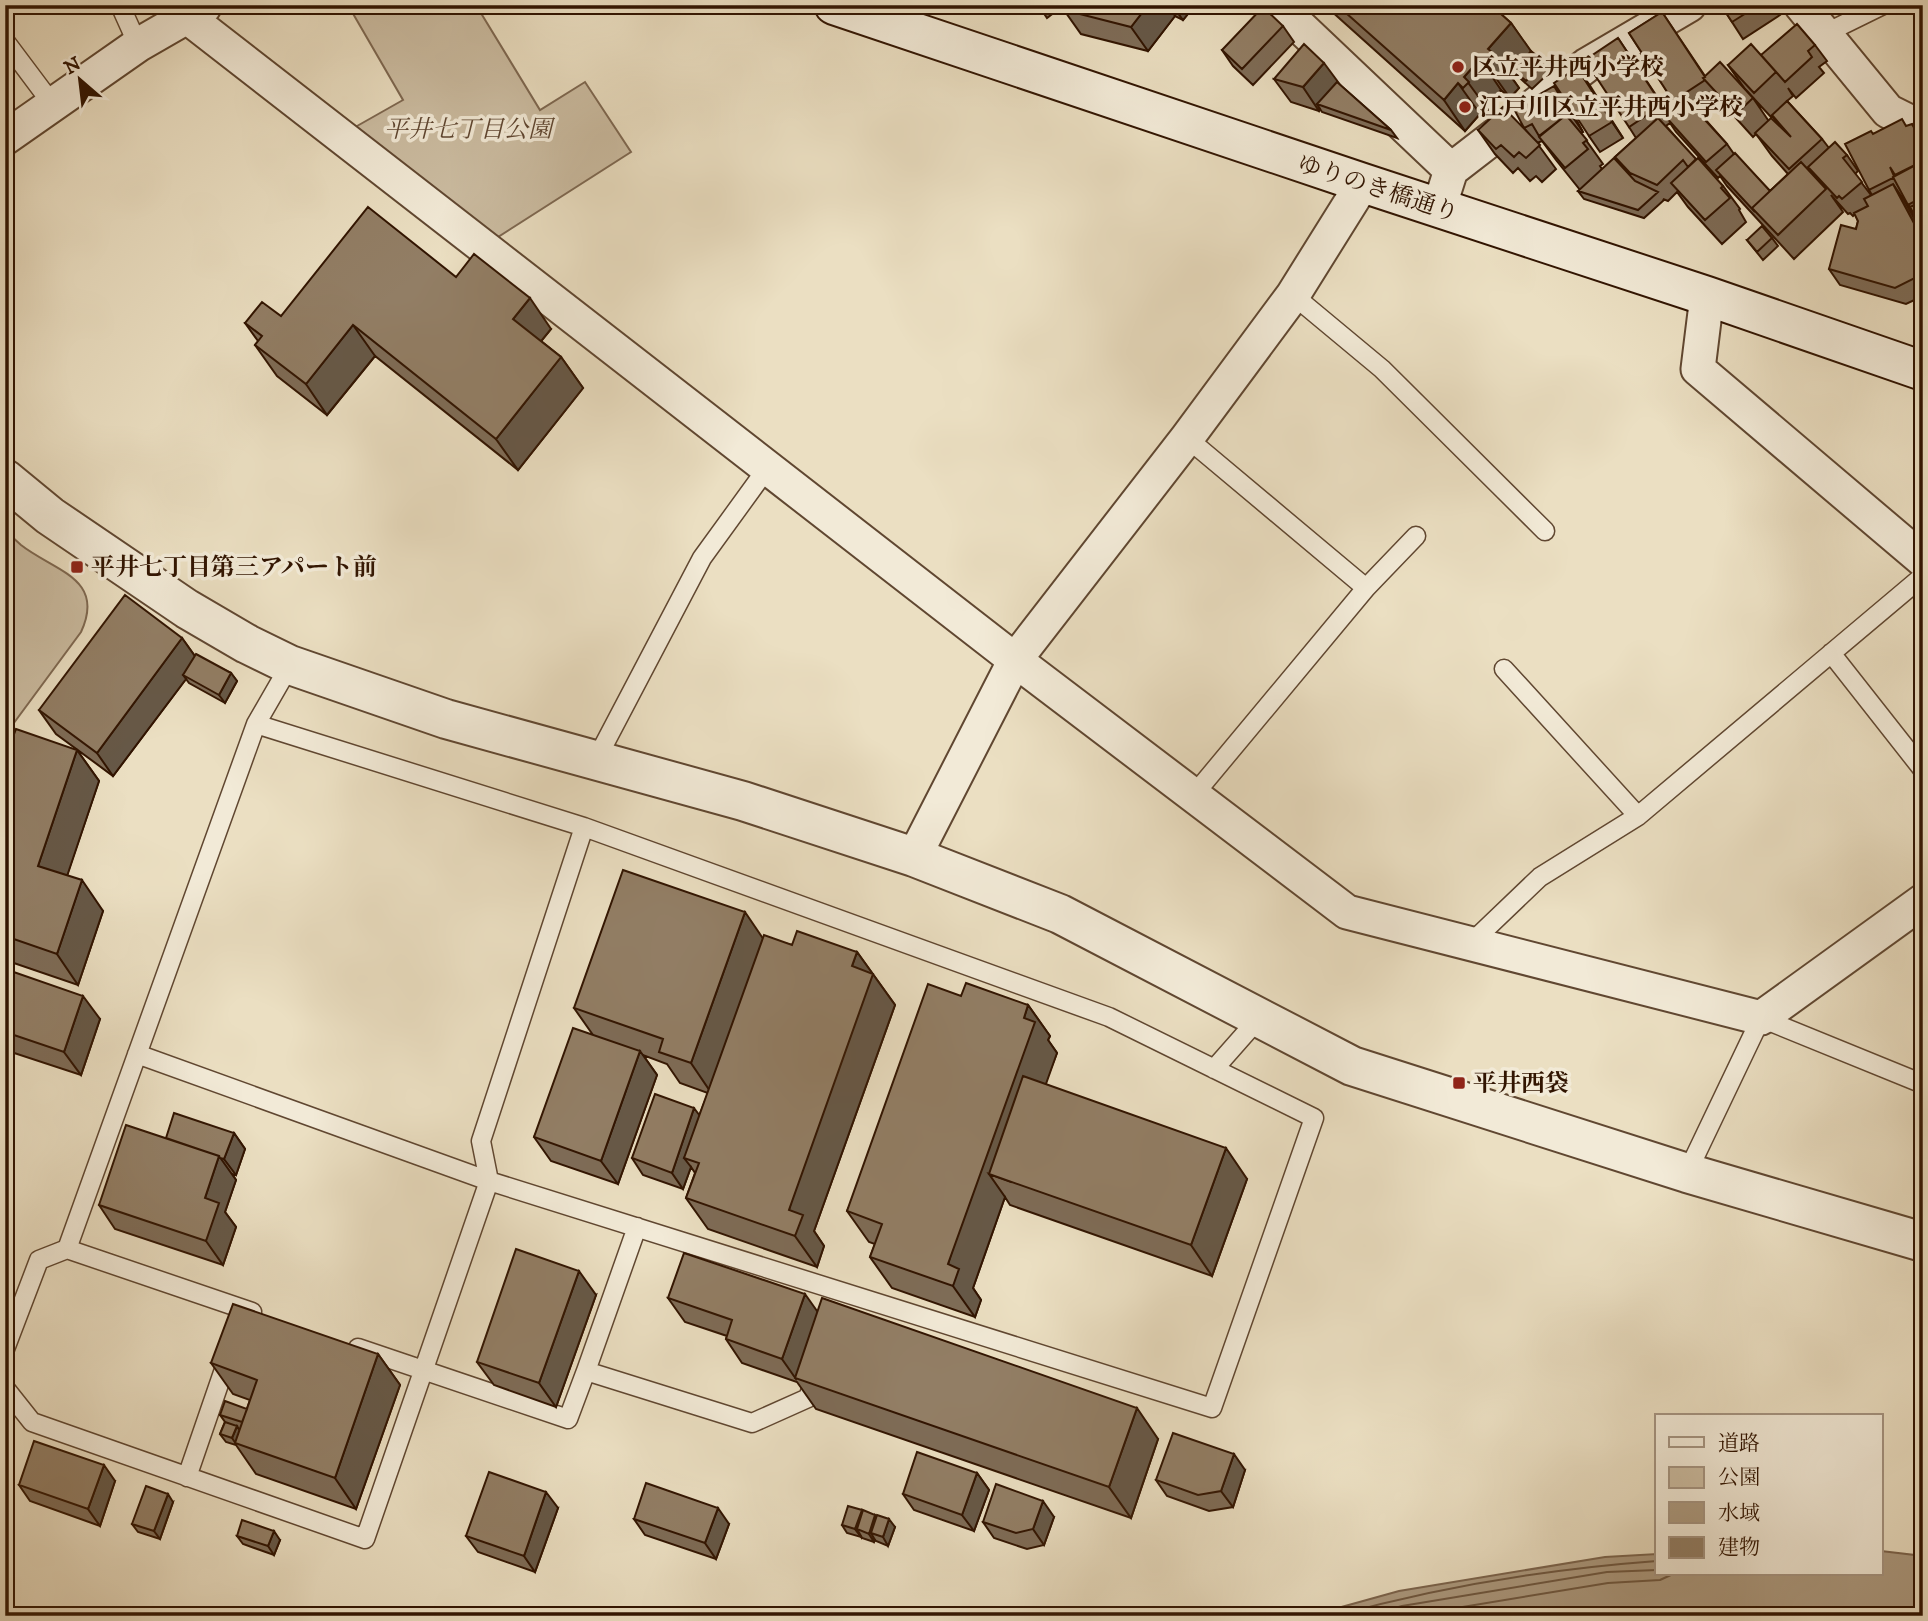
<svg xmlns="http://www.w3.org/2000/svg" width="1928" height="1621" font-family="'IM FELL DW Pica','Noto Serif JP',serif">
<rect width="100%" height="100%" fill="#ebdfc2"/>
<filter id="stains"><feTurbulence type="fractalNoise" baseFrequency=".00286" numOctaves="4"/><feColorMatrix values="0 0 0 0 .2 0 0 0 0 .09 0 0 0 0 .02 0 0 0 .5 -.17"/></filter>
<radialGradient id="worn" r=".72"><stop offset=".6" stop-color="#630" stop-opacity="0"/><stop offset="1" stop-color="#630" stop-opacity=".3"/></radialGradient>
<!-- green -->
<path fill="#cbbca1" stroke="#7e6851" stroke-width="2" d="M348 5H476L540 110 585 82 631 152 498 237 350 130 403 100Z
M5 529C10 535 15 540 21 545 54 571 106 578 81 632L5 735Z"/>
<!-- water -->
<path fill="#ac9a80" stroke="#7b644d" stroke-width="2" d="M1881 1551 1923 1556V1616H1309L1399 1591 1605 1557 1657 1554V1574H1881Z"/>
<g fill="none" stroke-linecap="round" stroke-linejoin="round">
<!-- shore -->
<path stroke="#6e5740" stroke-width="2" d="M1335 1616C1439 1587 1549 1569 1657 1561
M1367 1616 1402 1606 1607 1572 1657 1570
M1408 1616 1608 1583 1660 1580 1673 1574"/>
<!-- service casing -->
<g stroke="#604731" stroke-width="21">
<path id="service" d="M120 5 138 45
M1824 34 1883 5
M5 41 53 105
M1293 295 1382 369 1545 531
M1187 438 1366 588 1192 797
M1366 588 1416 536
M1831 653 1923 770
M1504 669 1638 816
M596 760 702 558 768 467
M1471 943 1540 877 1638 816 1923 576
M137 1054 489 1181 1212 1408 1314 1118 1109 1017 584 827 256 724
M1214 1069 1259 1018
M1687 1173 1761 1018 1923 1084
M67 1249 252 1312
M358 1348 568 1419 586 1371 752 1423 808 1398 816 1375
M5 1349 39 1260 67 1249 256 724 290 665
M586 1371 637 1227
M5 1388 32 1422 365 1539 489 1181 481 1141 584 827
M187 1477 229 1355"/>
</g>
<!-- minor casing -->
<g stroke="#604731" stroke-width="37">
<path id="minor" d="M1277 5 1451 170 1444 192
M1801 5 1888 111 1910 122 1923 123
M186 16 1015 660 1187 438 1293 295 1363 183
M5 138 138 45 204 7
M1451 170 1587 65 1689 5
M1707 296 1698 369 1923 560
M914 857 1015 660 1347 912 1761 1018 1923 901"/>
</g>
<!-- tertiary casing -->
<g stroke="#604731" stroke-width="42">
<path id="tertiary" d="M5 479 50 516 187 609 247 644 290 665 446 719 743 801 914 857 1060 914 1352 1066 1687 1173 1923 1242"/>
</g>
<!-- secondary casing -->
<g stroke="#311401" stroke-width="42">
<path id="secondary" d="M834 5 1363 183 1707 296 1923 371"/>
</g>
<!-- service -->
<use href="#service" stroke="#f2ead7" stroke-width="18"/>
<!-- minor -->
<use href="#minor" stroke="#f2ead7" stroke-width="33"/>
<!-- tertiary -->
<use href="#tertiary" stroke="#f2ead7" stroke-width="38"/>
<!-- secondary -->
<use href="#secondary" stroke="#f2ead7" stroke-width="38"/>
</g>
<!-- wall -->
<path fill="#7e6c57" stroke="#311401" stroke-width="2" fill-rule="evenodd" d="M1024 5H1064L1047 18 1039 6 1030 13Z
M1069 5H1195L1183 20 1175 16 1148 51 1081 34 1064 10Z
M1326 5H1491L1511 23 1531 52 1546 63 1551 71 1532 89 1521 79 1516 73 1512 78 1519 88 1510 98 1501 90 1486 107 1491 113 1484 119 1480 114 1465 131 1329 9Z
M1721 5H1774L1780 15 1743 39Z
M1662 12 1705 76 1753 98 1768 120 1777 123 1772 116 1771 117 1745 89 1728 65 1761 55 1815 45 1827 61 1819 67 1824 73 1796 98 1788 88 1793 96 1787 101 1822 139 1829 148 1847 155 1858 171 1855 174 1871 195H1872L1869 190 1873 134 1906 126 1923 139V231L1912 211 1903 195 1902 196 1923 235V296L1906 304 1840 285 1829 269 1856 229 1858 221 1855 214 1853 216 1850 213 1848 214 1831 195 1843 212 1794 259 1727 186 1720 176 1718 178 1676 132 1670 123 1666 126 1696 160 1723 186 1740 209 1739 210 1746 222 1722 244 1688 207 1677 192 1668 201 1663 199 1664 200 1644 218 1584 199 1578 191 1580 190 1556 160 1542 141 1537 143 1556 169 1542 182 1536 176 1530 181 1518 168 1513 173 1495 154 1478 130 1529 134 1524 128 1566 102 1583 132 1581 133 1603 164 1600 166 1602 169 1624 170 1615 157 1636 138 1629 127 1618 38 1668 113 1676 105 1629 33ZM1716 96 1753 137 1756 134 1772 156 1788 174 1770 191 1734 154 1727 144 1696 109Z
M1283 26 1294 42 1253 85 1233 66 1222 50Z
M1577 68 1623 138 1600 152 1589 136Z
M1274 79 1340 85 1391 130 1397 138 1322 112 1320 109 1319 111 1291 102Z
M1772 238 1778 246 1763 260 1747 240Z
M456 277 551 329 541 341 561 357 583 388 518 470 375 356 327 415 277 376 255 345 258 341 245 323 281 316Z
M182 638 195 656 231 673 237 681 225 703 189 683 186 679 113 776 56 734 39 710Z
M77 750 99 781 67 875 103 911 78 985 5 960V758Z
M763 938 792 945 857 952 895 1005 814 1231 824 1246 817 1267 708 1229 686 1198 695 1173 691 1167 683 1189 643 1175 632 1158 699 1116 708 1093 680 1083 667 1064 643 1055 657 1075 618 1184 551 1161 534 1137 593 1035 574 1008Z
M5 969 100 1019 81 1075 5 1050Z
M961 996 1028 1005 1050 1036 1048 1040 1057 1053 1045 1084 1247 1179 1212 1276 1010 1205 1005 1197 973 1288 981 1300 975 1317 892 1288 870 1257 875 1244 869 1242 847 1211Z
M234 1133 245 1149 236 1175 232 1174 236 1180 225 1212 236 1227 223 1265 115 1229 99 1205 166 1138Z
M596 1295 556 1407 494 1385 477 1362Z
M668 1298 817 1312 1158 1439 1131 1518 816 1409 797 1382 742 1363 726 1339 727 1336 685 1322Z
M378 1354 400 1385 356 1509 256 1474 236 1445 226 1442 220 1434 225 1422 220 1415 247 1409 250 1400 233 1394 211 1363Z
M1245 1470 1233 1507 1209 1511 1167 1496 1156 1480Z
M977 1473 989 1490 974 1531 914 1510 903 1494Z
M115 1481 100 1526 30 1501 19 1485Z
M173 1502 160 1539 138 1532 132 1524Z
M558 1508 535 1572 478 1552 466 1536Z
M863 1512 877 1517 895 1527 888 1546 876 1541 875 1540 874 1542 862 1538 861 1536V1537L847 1533 842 1525Z
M1054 1517 1044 1545 1027 1549 994 1538 983 1522Z
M634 1519 729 1524 716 1559 645 1535Z
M237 1536 280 1540 274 1555 243 1544Z"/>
<!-- shaded-wall -->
<path fill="#665847" stroke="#311401" stroke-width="2" d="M1148 5H1168L1175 16 1148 51 1131 27Z
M1172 5H1195L1183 20Z
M1511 23 1533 54 1512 78 1519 88 1510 98 1488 67V49Z
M1480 59 1501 90 1486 107 1464 77Z
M1324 63 1341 86 1317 104 1320 109 1319 111 1303 87Z
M1577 68 1589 84 1623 138 1612 122Z
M1458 83 1480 114 1465 131 1444 100Z
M1554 86 1566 102 1583 132 1572 116Z
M1912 124 1923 139V144Z
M1893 184 1904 200 1923 235V240Z
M530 298 551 329 534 350 513 319Z
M353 325 375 356 327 415 306 384Z
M561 357 583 388 518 470 496 439Z
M182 638 199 662 183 675 186 679 113 776 97 753Z
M231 673 237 681 225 703 219 695Z
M77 750 99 781 60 897 38 866Z
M82 880 103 911 78 985 57 954Z
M745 912 766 943 712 1094 691 1063Z
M857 952 895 1005 814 1231 824 1246 817 1267 795 1236 789 1210 852 966Z
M83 996 100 1019 81 1075 64 1052Z
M1028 1005 1050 1036 1048 1040 1057 1053 1011 1182 989 1174 1005 1197 973 1288 981 1300 975 1317 953 1286 948 1264Z
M640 1051 657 1075 618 1184 601 1161Z
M694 1108 706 1124 684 1158 691 1167 683 1189 672 1173Z
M234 1133 245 1149 236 1175 224 1159Z
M1226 1148 1247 1179 1212 1276 1191 1245Z
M219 1156 236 1180 225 1212 236 1227 223 1265 206 1241 205 1198Z
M579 1271 596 1295 556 1407 539 1383Z
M805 1294 822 1318 796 1379 782 1359Z
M378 1354 400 1385 356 1509 335 1478Z
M1137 1408 1158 1439 1131 1518 1109 1487Z
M237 1426 242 1434 236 1444 232 1438Z
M1234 1454 1245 1470 1233 1507 1221 1491Z
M104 1465 115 1481 100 1526 88 1509Z
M977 1473 989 1490 974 1531 962 1515Z
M546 1492 558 1508 535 1572 524 1556Z
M168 1494 173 1502 160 1539 154 1531Z
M1043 1501 1054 1517 1044 1545 1033 1529Z
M718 1508 729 1524 716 1559 705 1543Z
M862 1510 867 1518 857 1529 861 1536V1537L855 1529Z
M875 1515 881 1523 871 1533 875 1540 874 1542 869 1534Z
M889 1519 895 1527 888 1546 883 1537Z
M274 1531 280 1540 274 1555 268 1546Z"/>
<!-- building -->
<path fill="#927e65" stroke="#311401" stroke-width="2" d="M1069 5H1148L1131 27 1064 10Z
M1337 5H1491L1511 23 1488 49 1498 57 1488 67 1480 59 1464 77 1469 82 1463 88 1458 83 1444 100Z
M1721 5H1759L1732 22Z
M1263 7 1283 26 1242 69 1222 50Z
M1662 12 1705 77 1703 78 1705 80 1673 101 1629 33Z
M1797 24 1815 45 1808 51 1812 57 1785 82 1761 55Z
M1618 38 1662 105 1629 127 1585 60Z
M1304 44 1324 63 1303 87 1274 79Z
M1751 44 1776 72 1754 93 1728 65Z
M1531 51 1546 63 1526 81 1515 71Z
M1720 62 1753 98 1736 114 1703 78Z
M1577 68 1612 122 1589 136 1554 83Z
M1337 82 1391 130 1317 104Z
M1554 86 1572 116 1569 118 1566 115 1539 136 1532 124 1524 128 1514 109Z
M1684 97 1727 144 1706 162 1665 116Z
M1787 101 1822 139 1789 169 1755 133 1771 118 1791 137 1772 115Z
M1503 107 1540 145 1526 158 1519 152 1514 157 1501 145 1496 149 1478 130Z
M1566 115 1587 140 1583 143 1588 149 1565 168 1539 137Z
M1658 118 1696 159 1688 167 1683 160 1657 185 1630 173 1615 157Z
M1902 119 1906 126 1912 124 1923 144V161L1895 175 1890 167 1894 176 1893 177V178L1869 190 1845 144 1871 131 1873 134Z
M1835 142 1847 155 1843 158 1862 182 1842 199 1839 196 1837 198 1808 167Z
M1735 153 1770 191 1752 208 1755 212 1716 170Z
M1614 158 1635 181 1658 192 1638 210 1578 191Z
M1698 158 1723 186 1721 188 1730 198 1705 220 1671 183Z
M1923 161V197L1908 205 1893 177Z
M1801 162 1826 189 1778 235 1752 208Z
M1893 184 1923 240V274L1895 288 1829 269 1841 225 1856 229 1858 221 1854 213 1868 206 1864 199Z
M1923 201V231L1910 207Z
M368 207 456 277 474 254 530 298 513 319 561 357 496 439 353 325 306 384 255 345 262 336 245 323 262 302 281 316Z
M1762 226 1772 238 1757 252 1747 240Z
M125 595 182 638 97 753 39 710Z
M196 654 231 673 219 695 183 675Z
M16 729 77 750 38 866 82 880 57 954 5 936V758Z
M623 870 745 912 691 1063 659 1052 663 1039 574 1008Z
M797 931 857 952 852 966 873 974 789 1210 803 1215 795 1236 686 1198 699 1163 684 1158 764 935 792 945Z
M5 969 83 996 64 1052 5 1032Z
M966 983 1028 1005 1024 1018 1035 1022 948 1264 959 1269 953 1286 870 1257 882 1224 847 1211 928 984 961 996Z
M573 1028 640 1051 601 1161 534 1137Z
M1023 1076 1226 1148 1191 1245 989 1174Z
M655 1094 694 1108 672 1173 632 1158Z
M174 1113 234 1133 224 1159 220 1158 219 1156 166 1138Z
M126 1125 219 1156 205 1198 219 1203 206 1241 99 1205Z
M516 1249 579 1271 539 1383 477 1362Z
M684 1253 805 1294 782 1359 726 1339 732 1320 668 1298Z
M822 1298 1137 1408 1109 1487 795 1378Z
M233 1304 378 1354 335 1478 235 1443 257 1380 211 1363Z
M225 1401 247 1409 242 1422 220 1415Z
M225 1422 237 1426 232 1438 220 1434Z
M1173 1433 1234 1454 1221 1491 1198 1495 1156 1480Z
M34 1441 104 1465 88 1509 19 1485Z
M917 1452 977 1473 962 1515 903 1494Z
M489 1472 546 1492 524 1556 466 1536Z
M646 1483 718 1508 705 1543 634 1519Z
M996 1484 1043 1501 1033 1529 1016 1533 983 1522Z
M146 1486 168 1494 154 1531 132 1524Z
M848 1506 862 1510 855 1529 842 1525Z
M863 1510 875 1515 869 1534 857 1529Z
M877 1515 889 1519 883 1537 871 1533Z
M242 1520 274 1531 268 1546 237 1536Z"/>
<!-- markers -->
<g fill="#8f2418" stroke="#f2ead7" stroke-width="2.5">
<circle cx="1458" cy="67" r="7"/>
<circle cx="1465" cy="107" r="7"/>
<rect x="70" y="560" width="14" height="14" rx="3.5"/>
<rect x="1452" y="1076" width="14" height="14" rx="3.5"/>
</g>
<g text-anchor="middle" stroke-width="7" stroke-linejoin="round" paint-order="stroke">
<!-- poi labels -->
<g font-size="24" font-weight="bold" fill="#311401" stroke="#f2ead7" text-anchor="start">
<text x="1472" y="75">区立平井西小学校</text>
<text x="1479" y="115">江戸川区立平井西小学校</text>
<text x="91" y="575">平井七丁目第三アパート前</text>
<text x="1473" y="1091">平井西袋</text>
</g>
<!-- park labels -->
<g font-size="24" font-style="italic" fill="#5f4631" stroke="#f2ead7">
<text x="468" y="137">平井七丁目公園</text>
</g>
<!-- street labels -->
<g font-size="24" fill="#311401" stroke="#f2ead7">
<text transform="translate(1378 188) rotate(18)" y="8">ゆりのき橋通り</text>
</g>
</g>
<!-- margin -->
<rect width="1928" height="1621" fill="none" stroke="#ebdfc2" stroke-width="28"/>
<rect x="7" y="7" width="1914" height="1607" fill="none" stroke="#311401" stroke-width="3.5"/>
<rect x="14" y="14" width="1900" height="1593" fill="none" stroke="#311401" stroke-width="2"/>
<!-- legend -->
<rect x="1655" y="1414" width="228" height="161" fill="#f2ead7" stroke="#a59481" stroke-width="2"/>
<rect x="1669" y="1437" width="35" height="10" fill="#f2ead7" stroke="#a59481" stroke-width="2"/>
<text x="1718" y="1450" font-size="21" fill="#311401">道路</text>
<rect x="1669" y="1467" width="35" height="21" fill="#cbbca1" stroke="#a59481" stroke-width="2"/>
<text x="1718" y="1484" font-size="21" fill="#311401">公園</text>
<rect x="1669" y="1502" width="35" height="21" fill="#ac9a80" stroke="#a59481" stroke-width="2"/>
<text x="1718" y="1520" font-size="21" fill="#311401">水域</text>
<rect x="1669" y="1537" width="35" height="21" fill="#927e65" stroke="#a59481" stroke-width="2"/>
<text x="1718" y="1554" font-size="21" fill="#311401">建物</text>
<!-- north arrow -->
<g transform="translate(80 80) rotate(332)" stroke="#f2ead7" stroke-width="5" paint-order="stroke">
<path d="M0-5L12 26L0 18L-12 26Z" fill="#311401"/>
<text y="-10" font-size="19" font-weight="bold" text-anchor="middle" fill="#311401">N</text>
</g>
<rect width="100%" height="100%" filter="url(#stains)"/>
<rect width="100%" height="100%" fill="url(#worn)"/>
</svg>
